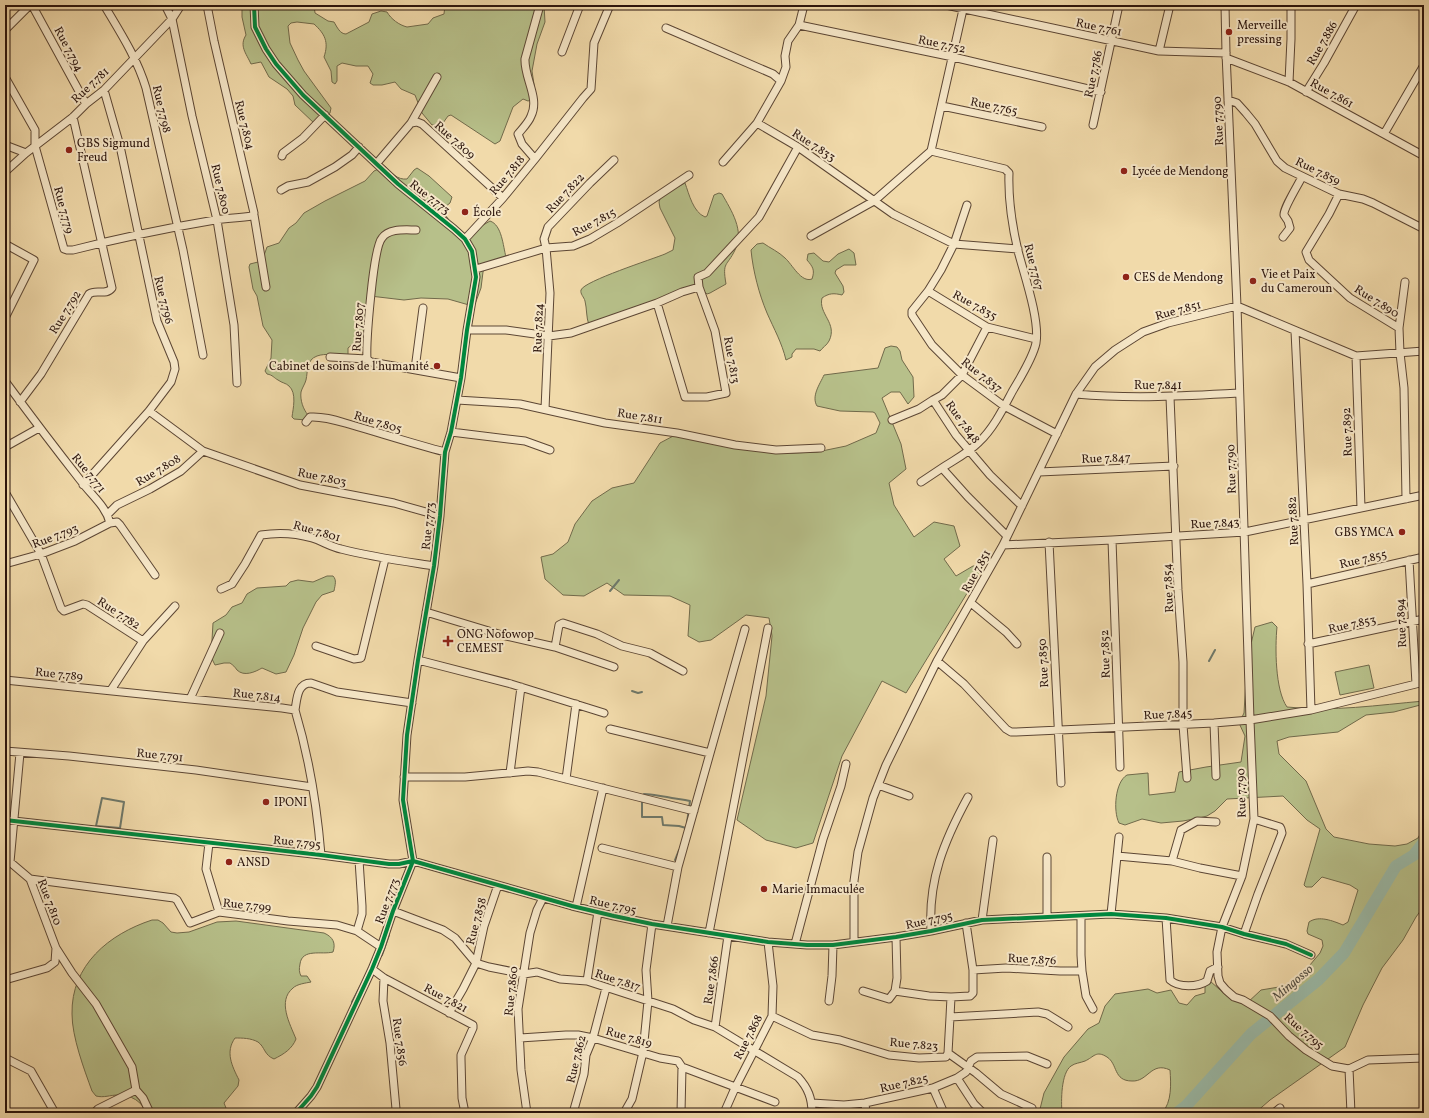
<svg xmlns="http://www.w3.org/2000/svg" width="1429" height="1118" font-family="Vollkorn,serif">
<rect width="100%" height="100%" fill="#f1daaa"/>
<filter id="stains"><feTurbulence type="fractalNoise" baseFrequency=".005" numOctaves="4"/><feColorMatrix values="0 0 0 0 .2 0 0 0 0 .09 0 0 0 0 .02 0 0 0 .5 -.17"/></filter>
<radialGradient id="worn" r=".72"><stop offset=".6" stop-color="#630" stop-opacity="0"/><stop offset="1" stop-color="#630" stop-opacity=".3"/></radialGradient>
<!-- green -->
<path fill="#b7c08a" stroke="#716a4b" d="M242 5H314L315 13 328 21 334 22C337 27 340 34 346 34L369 22 372 14 381 11 387 12C391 19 399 25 407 27L428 24 433 18 444 14 445 5H544L545 22 537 44 532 71 535 91 531 100 528 101 523 99 513 107 500 141 495 144 451 115 448 116 443 123 432 125 422 113 415 95 401 89 395 82 382 85H373L370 83 373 74 368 66H356L342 63 337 66V81L335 84 332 82 331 71 324 57C329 42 325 34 314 24L297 22 291 23 288 26 290 43 298 60 304 71 331 108 330 113 315 124 295 105 293 96 287 89 269 77 261 62 251 64C246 53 239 46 246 35L242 17Z
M385 166C392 173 397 180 407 179L414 170 417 168 429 176 452 197 450 203 445 207 444 213 451 223 466 235 490 221C502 225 503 246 506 257L486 263 483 272 481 288 475 304 469 305 448 299 421 298 404 300 370 296 368 319 363 340 354 343 348 348V354L346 356C337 355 325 353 317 356 306 360 308 371 306 380 305 384 302 388 301 392 300 400 303 409 308 415L306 420 294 419 292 417C293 409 297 393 289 386 286 383 282 383 278 380 274 378 273 375 267 374L265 371 271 358 272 340 263 326 257 296 253 289 249 267 250 264 262 261 267 247 279 243 289 228 296 223 304 213 325 201 365 181 374 171Z
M685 183C689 194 693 212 705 217L707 216 714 195 719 193 722 194C731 210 745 231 735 250 727 267 722 261 726 284L710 293 707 294 702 290 683 291 589 325C586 317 587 309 585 301 584 297 580 294 581 290 584 281 653 259 665 254L673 250 675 238 660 208 659 202 661 196Z
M763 243C770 248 779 252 785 258 792 264 801 283 812 279 815 270 813 267 807 260L808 254 814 253 823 261 829 262 838 254 849 249 854 253 856 265H844L836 270 835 273 843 286 844 292 842 295C834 293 829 293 822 298 818 314 838 323 829 341 827 345 822 348 820 351L814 349H796L792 354V357L786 360C782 343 774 329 767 313 759 294 753 271 751 250L757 244Z
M891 346 897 347 900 351 902 360 913 377 914 397 908 404 900 392H891L882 398 901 444 906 469 889 483 894 505 914 537 934 522 954 526 960 546 944 559 956 576 973 566H976L980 572 906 693 882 681 842 756 813 843 796 848 766 840 737 820 766 696 772 636 769 618 746 615 711 640 699 642 688 636 690 605 670 596 624 595 607 583 584 596 563 595 545 579 541 557 553 554 568 542 575 524 592 501 612 488 634 483 660 443 677 434 792 453 817 452 846 446 876 433 880 423 875 413 873 412 840 411 817 406C811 396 820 384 824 375L878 368 885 348Z
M327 576H333C337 580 335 585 334 591L322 595 316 602 303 628 294 655 286 672 276 674 262 668C255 672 244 677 237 670 235 667 233 665 230 663H224L215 665 211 657 213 623 226 615 232 607 242 603 247 594 257 588 286 586 290 582 298 580 313 582Z
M1272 622 1277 627C1275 647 1275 690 1287 707 1333 712 1378 705 1424 701V704L1394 712 1366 715 1338 732 1289 737 1277 741 1279 754 1306 781 1326 829 1334 837 1369 844 1395 846 1407 844 1418 838 1424 827V906L1416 917 1403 940 1382 968 1363 1005 1345 1047 1270 1100 1255 1113H1162C1172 1102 1171 1084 1170 1070 1151 1061 1148 1082 1132 1081 1113 1081 1118 1064 1107 1057 1096 1050 1094 1057 1085 1061 1080 1063 1075 1063 1071 1066 1061 1073 1061 1101 1062 1113H1039L1044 1093 1064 1057 1088 1029 1099 1023 1105 1006 1115 994 1148 989 1157 993 1171 990 1179 1003 1187 1005 1195 996 1205 993V983L1210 981 1228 997 1246 1004 1261 990 1285 986 1294 983 1299 978 1320 953 1323 946 1322 940 1308 934 1307 931 1309 922C1319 915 1333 921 1343 925L1348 922 1358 890 1350 885 1322 877 1312 887H1306L1304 885 1320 829 1307 820 1283 796 1227 799 1215 811 1207 816 1199 818 1183 821 1161 823 1142 819 1125 825 1119 823C1113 811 1115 782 1127 775L1148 773 1149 795 1175 792 1179 772 1206 767 1241 762 1245 736 1239 723 1244 713 1247 661 1255 627Z
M1369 665 1374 688 1340 695 1335 672Z
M152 920H158L163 923 171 932 177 933 189 932 217 922 236 921 324 933C333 937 336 943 333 952 322 955 302 948 300 964 299 969 299 972 301 976H307L311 982C306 983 297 984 293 988 277 1001 290 1024 296 1039 292 1049 284 1054 274 1059 264 1055 265 1047 258 1042 251 1038 242 1038 235 1038 225 1052 232 1066 239 1080L238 1086 224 1103 228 1113H146C142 1101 131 1095 118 1095 110 1095 104 1098 96 1096L92 1091C84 1069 72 1037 72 1014 71 965 109 934 152 920Z"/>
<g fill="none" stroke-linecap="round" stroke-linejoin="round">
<!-- stream -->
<path stroke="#6e786a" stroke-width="2" d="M5 110 8 107
M610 591 619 580
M1209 661 1215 650
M632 691 638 693 642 692
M642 796 644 794C652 794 659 796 667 797 675 799 682 799 690 801L687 823
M102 798 124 802 120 828 96 826Z
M642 800V817H662L663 825 679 826 686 828
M675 860 679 850
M381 956 382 955 389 935
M352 1002 362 983"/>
<!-- river -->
<path stroke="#9bbba9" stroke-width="12" d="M1177 1113 1186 1106 1251 1034 1318 980 1344 953 1396 866 1414 855 1424 842"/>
<!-- minor casing -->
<g stroke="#5c4634" stroke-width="9">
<path id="minor" d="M32 5 86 104
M104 5C120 32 137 58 146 88L183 250 203 355
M165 5 172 19 192 116 217 220 234 325 237 383
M254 5 255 27 266 49 276 64 303 95 398 184 454 229 465 239 472 251 476 277 467 330 461 378 451 432 445 452 440 516 434 566 418 660 407 735 403 800 413 861 393 911 381 947 372 969 317 1087 311 1096 296 1113
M946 5 1159 51 1226 53
M1225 5 1226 53 1237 306 1250 720 1254 819 1242 876 1222 927 1217 952 1218 976 1220 983 1226 990 1234 997 1243 1000 1270 1016 1289 1036 1306 1050 1332 1066 1349 1069 1368 1060 1424 1058
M799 25 953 57 1101 92
M666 28 773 74 781 81 757 123 798 147 893 214 954 244 1018 249
M5 30 30 5
M1159 51 1170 5
M562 52 580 5
M1226 58 1289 82 1424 156
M5 77 35 130V146L64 249 67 250H73C120 238 167 228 215 220 227 218 240 218 252 216L254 213 214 41 207 5
M781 81 786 67 785 56 788 41 799 25 804 5
M1289 82 1291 39V5
M1306 92 1324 63 1356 5
M1228 100 1237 103 1246 113 1255 124 1277 161 1285 168 1339 194 1363 199 1373 203 1424 229
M942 106 1042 127
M411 123 437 77
M1093 125 1119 5
M1384 134 1424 65
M5 145 26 153
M931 151 1005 169 1009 173C1008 200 1012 225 1018 251 1024 274 1040 320 1036 343 1033 358 1020 378 1012 392 1003 409 993 429 979 442 968 453 954 460 942 468L968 497 1007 536
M931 151 964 5
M282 156 283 153 303 138 325 115
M535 159 583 98 591 89 594 43 610 5
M723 162 757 123
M377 163 411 123 417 122 422 124 503 198
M5 172 26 153 73 117 86 104 104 90 172 19 181 5
M281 190 288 186 308 182 335 167 352 155 359 147
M1339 194 1329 214 1306 252 1309 260 1350 298 1399 328 1400 353 1404 388 1406 499
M967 205 954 244 941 270 928 291 912 311V315L932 345 962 375 1004 406 1057 434
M254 215 266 287
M416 230C405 230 389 228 382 238 373 248 366 342 367 359L371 362 461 378
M811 236 874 201 931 151
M1283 237 1290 228 1288 221 1284 215C1283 209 1298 185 1302 177
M465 239 503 198 535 159 522 144 518 134C522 129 529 122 531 116 540 98 524 78 525 59L540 5
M5 244 34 260 5 318
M476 269 546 248 573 246 590 239 617 223 689 175
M699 287 698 277 707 273 759 217 798 147
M928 291 987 327 1036 339
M987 327 962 375 942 395 933 400 956 435 990 475 1022 506
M1399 328 1405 282
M467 330H506L549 336 571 333 657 303 685 397H707L726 393 715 331 699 287 682 292 657 303
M1295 331 1307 584 1311 710
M1356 356 1361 508
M330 357 367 359
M415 369 423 308
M5 381C30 415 55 448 81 481 91 495 106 506 110 523L117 522 120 525 155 575
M1076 394C1131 399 1185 396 1239 393
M1170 397 1178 590 1183 662V725L1187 778
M457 400 520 404 605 423 677 433 735 445 776 450 821 448
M20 402 41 374 89 294C96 289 106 296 112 288L73 117
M545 409 550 293 546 248 544 239 548 227 590 183 614 160
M892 420 919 409 933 400
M306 422 310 417C324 416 338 421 352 425 383 434 414 444 445 452
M451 432 525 441 550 450
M5 447 39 428
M203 451 300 485 394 503 440 516
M1039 472 1174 466
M921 482 942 468
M83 485 149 411 171 382 175 369 174 362 157 321 120 146 104 90
M5 492 41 554 61 608 64 611 83 604 87 605 143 641 111 690
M108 514 117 505 150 489 181 471 203 451 149 411
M1112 540 1120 767
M1049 542 1061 783
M1003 545 1112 540 1245 532 1424 495
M1409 560 1416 684
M5 564 41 554 75 541 110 523
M1307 584 1424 557
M221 589 232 584 245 564 261 535C279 532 295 533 312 538 322 541 331 547 341 549 372 557 402 561 434 566
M971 603 1006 632 1017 644
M426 612 502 635 555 647 614 667
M220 633 190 699 282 708 295 710C309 757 317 806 321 855
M143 641 175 606
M1308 644 1424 619
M316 646 354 659 361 658 385 559
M555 647 559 625 563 623 597 634 622 646 650 653 683 671
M418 660 511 684 604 713
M937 661 964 684 1006 729 1011 732H1016L1214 723 1250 720 1311 710 1424 682
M5 680 190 699
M295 710C297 699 297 683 311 683L337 692 412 703
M1214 723 1216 776
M610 729 710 753
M5 751 69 756 196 770 312 787
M510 773 521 687
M404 777H465L528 771 538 772 694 811
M566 779 576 704
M878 785 909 796
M5 820 321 855 389 864H399L413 861 572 906 614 916 652 924 768 942 807 945H833L896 937 931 931 982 920 1111 914 1166 918 1222 927 1244 934 1286 944 1311 955
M209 843 206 869 219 912
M602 848 678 867
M1117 856 1172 861 1200 868 1242 876
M1172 861 1181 830 1197 821 1216 822
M30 879 174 898 177 900 190 923 219 912 288 921 337 925 357 931 362 914V906L359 860
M576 907 603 788
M393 911 443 930 455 938 476 963 489 967 524 974 537 972 560 979 587 981 673 1009 694 1020 715 1027 798 1077C808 1088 812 1098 812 1113
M1111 914 1119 837
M1047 916V857
M1166 918 1170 980C1179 988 1198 987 1207 981L1210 971 1218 967
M982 920 993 840
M966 923 973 970 1006 968 1060 971H1082L1081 955V916
M667 926 678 867 745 629
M357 931 381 947
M931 931C928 880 944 841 968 797
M709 933 768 628
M1244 934 1258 894 1282 833 1281 829 1280 827 1254 819
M896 937 897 978 895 991 929 996 951 997 950 1017
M854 942V881L858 852 873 798 886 765 937 661 1003 545 1076 394 1095 367 1115 350 1143 332 1168 323 1237 306 1356 356 1424 351
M795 944 823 839 841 786 846 764
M56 948 72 973 96 1004 132 1067 136 1090 143 1098 150 1113
M372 969 384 978 473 1025V1028L461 1055V1059L462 1098 465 1113
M1082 971 1086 996 1093 1009
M384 978 383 1001 390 1043 396 1109
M5 980 47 968 55 962 56 948 30 879 10 862 20 753
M587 981 598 912
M863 991 889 999 895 991
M951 997 970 996 973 993V970
M829 1001 832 976 833 945
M449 1013 463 989 476 963 484 926 498 885
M772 1016 812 1035 840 1040 889 1055 919 1058 946 1057 948 1053 950 1017 1038 1012 1047 1014 1068 1027
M715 1027 728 936
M520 1038 566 1035H578L593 1038 660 1058 678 1061 682 1067 681 1113
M948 1053 976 1073 1001 1094 1032 1108
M5 1058 31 1071 55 1113
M682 1067 775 1102
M1349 1069 1351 1113
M957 1078 966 1072 971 1061 977 1057 1027 1056 1047 1064
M933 1088 944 1113
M812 1103 844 1105 865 1103 933 1088 957 1078 974 1104 983 1113
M865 1103 866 1113
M94 1113 98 1109 136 1090
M527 1113 521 1070 518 1009 530 933 537 910 543 898
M573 1113 584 1074 586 1055 593 1038 606 988
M624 1113 632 1099 643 1052 648 1001 646 970 652 924
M724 1113 735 1088 772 1016 773 986 768 942
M1274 1113 1280 1108"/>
</g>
<!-- minor -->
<use href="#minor" stroke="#f6e7c8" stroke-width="7"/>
<!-- cycleway casing -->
<g stroke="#f6e7c8" stroke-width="6">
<path id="cycleway" d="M254 5 255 27 266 49 276 64 303 95 398 184 454 229 465 239 472 251 476 277 467 330 461 378 451 432 445 452 440 516 434 566 418 660 407 735 403 800 413 861 393 911 381 947 372 969 317 1087 311 1096 296 1113
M5 820 321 855 389 864H399L413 861 572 906 614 916 652 924 768 942 807 945H833L896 937 931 931 982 920 1111 914 1166 918 1222 927 1244 934 1286 944 1311 955"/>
</g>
<!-- cycleway -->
<use href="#cycleway" stroke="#00873e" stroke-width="4"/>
</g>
<!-- markers -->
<g fill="#8f2418" stroke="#f6e7c8" stroke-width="1.5">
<circle cx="1229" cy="32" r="4"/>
<circle cx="69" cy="150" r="4"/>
<circle cx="1124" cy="171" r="4"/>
<circle cx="465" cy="212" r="4"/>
<circle cx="1126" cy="277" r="4"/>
<circle cx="1253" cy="281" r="4"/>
<circle cx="437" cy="366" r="4"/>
<circle cx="1402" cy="532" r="4"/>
<path d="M446 635h4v4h4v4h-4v4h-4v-4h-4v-4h4z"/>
<circle cx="266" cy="802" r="4"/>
<circle cx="229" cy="862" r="4"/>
<circle cx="764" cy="889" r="4"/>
</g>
<g text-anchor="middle" stroke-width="4" stroke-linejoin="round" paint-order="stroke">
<!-- poi labels -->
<g font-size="12" fill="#2b140c" stroke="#f6e7c8" text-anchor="start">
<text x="1237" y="29">Merveille<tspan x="1237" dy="14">pressing</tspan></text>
<text x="77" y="147">GBS Sigmund<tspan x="77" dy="14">Freud</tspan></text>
<text x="1132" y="175">Lycée de Mendong</text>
<text x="473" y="216">École</text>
<text x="1261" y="278">Vie et Paix<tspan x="1261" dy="14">du Cameroun</tspan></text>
<text x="1134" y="281">CES de Mendong</text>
<text x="429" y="370" text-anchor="end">Cabinet de soins de l'humanité</text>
<text x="1394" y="536" text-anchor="end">GBS YMCA</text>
<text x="457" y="638">ONG Nofowop<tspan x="457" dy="14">CEMEST</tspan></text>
<text x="274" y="806">IPONI</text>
<text x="237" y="866">ANSD</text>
<text x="772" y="893">Marie Immaculée</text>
</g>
<!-- street labels -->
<g font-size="12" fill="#2b140c" stroke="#f6e7c8">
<text transform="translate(1099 27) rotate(12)" y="4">Rue 7.761</text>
<text transform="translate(1322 43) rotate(-60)" y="4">Rue 7.886</text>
<text transform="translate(942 44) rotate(12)" y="4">Rue 7.752</text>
<text transform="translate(69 49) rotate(62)" y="4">Rue 7.794</text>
<text transform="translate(1093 74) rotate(-78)" y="4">Rue 7.786</text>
<text transform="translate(90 85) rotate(-43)" y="4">Rue 7.781</text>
<text transform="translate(1332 93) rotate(29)" y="4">Rue 7.861</text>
<text transform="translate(994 106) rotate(12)" y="4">Rue 7.765</text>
<text transform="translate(162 109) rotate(77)" y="4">Rue 7.798</text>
<text transform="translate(1218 121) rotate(-93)" y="4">Rue 7.790</text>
<text transform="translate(245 125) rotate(76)" y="4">Rue 7.804</text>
<text transform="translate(455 140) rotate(42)" y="4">Rue 7.809</text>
<text transform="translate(814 145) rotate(33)" y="4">Rue 7.833</text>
<text transform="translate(1318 171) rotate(26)" y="4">Rue 7.859</text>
<text transform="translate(507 175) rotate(-50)" y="4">Rue 7.818</text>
<text transform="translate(221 189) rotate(77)" y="4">Rue 7.800</text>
<text transform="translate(565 193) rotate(-47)" y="4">Rue 7.822</text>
<text transform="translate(430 197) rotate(38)" y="4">Rue 7.773</text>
<text transform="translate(64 210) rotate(75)" y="4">Rue 7.779</text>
<text transform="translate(594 222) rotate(-28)" y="4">Rue 7.815</text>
<text transform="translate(1034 267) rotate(76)" y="4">Rue 7.767</text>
<text transform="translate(164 300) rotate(76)" y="4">Rue 7.796</text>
<text transform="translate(1377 301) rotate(32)" y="4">Rue 7.890</text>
<text transform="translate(975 305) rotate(29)" y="4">Rue 7.835</text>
<text transform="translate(1178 310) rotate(-15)" y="4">Rue 7.851</text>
<text transform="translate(65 312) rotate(-58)" y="4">Rue 7.792</text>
<text transform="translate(358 327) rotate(-86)" y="4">Rue 7.807</text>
<text transform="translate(538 328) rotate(-88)" y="4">Rue 7.824</text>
<text transform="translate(732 360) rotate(80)" y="4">Rue 7.813</text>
<text transform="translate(982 375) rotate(38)" y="4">Rue 7.837</text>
<text x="1158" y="389">Rue 7.841</text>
<text transform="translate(640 416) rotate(9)" y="4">Rue 7.811</text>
<text transform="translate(378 422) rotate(17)" y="4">Rue 7.805</text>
<text transform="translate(963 422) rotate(54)" y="4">Rue 7.848</text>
<text transform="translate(1347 432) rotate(-92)" y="4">Rue 7.892</text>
<text transform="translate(1106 458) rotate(-2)" y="4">Rue 7.847</text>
<text transform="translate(1231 469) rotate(-92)" y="4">Rue 7.790</text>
<text transform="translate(158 470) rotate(-31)" y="4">Rue 7.808</text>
<text transform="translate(89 473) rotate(51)" y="4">Rue 7.771</text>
<text transform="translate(322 477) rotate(12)" y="4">Rue 7.803</text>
<text transform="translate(1293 521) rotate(-93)" y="4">Rue 7.882</text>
<text transform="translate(1215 523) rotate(-3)" y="4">Rue 7.843</text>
<text transform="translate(428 526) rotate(-84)" y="4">Rue 7.773</text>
<text transform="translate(317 531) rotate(16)" y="4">Rue 7.801</text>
<text transform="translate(55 536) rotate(-21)" y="4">Rue 7.793</text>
<text transform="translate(1363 559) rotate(-13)" y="4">Rue 7.855</text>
<text transform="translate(976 571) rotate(-61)" y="4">Rue 7.851</text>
<text transform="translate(1168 588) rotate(-93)" y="4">Rue 7.854</text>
<text transform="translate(119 613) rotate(33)" y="4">Rue 7.782</text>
<text transform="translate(1401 623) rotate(-93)" y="4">Rue 7.894</text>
<text transform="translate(1352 624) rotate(-12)" y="4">Rue 7.853</text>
<text transform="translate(1105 654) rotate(-92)" y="4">Rue 7.852</text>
<text transform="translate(1043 663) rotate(-93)" y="4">Rue 7.850</text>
<text transform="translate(59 674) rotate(6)" y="4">Rue 7.789</text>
<text transform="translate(257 695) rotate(6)" y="4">Rue 7.814</text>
<text transform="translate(1168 714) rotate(-3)" y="4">Rue 7.845</text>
<text transform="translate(160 755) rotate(6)" y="4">Rue 7.791</text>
<text transform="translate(1241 793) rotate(-92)" y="4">Rue 7.790</text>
<text transform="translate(297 842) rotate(6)" y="4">Rue 7.795</text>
<text transform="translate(387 901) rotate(-69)" y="4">Rue 7.773</text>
<text transform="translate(50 902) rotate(69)" y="4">Rue 7.810</text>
<text transform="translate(247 905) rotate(6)" y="4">Rue 7.799</text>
<text transform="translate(613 905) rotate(13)" y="4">Rue 7.795</text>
<text transform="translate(929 920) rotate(-12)" y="4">Rue 7.795</text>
<text transform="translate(476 921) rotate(-75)" y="4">Rue 7.858</text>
<text transform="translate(1032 959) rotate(3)" y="4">Rue 7.876</text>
<text transform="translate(618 980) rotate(18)" y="4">Rue 7.817</text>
<text transform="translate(711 980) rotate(-82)" y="4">Rue 7.866</text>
<text transform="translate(511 991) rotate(-84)" y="4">Rue 7.860</text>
<text transform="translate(446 998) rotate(28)" y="4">Rue 7.821</text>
<text transform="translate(1304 1031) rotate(41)" y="4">Rue 7.795</text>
<text transform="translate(629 1037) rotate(16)" y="4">Rue 7.819</text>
<text transform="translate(748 1037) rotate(-63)" y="4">Rue 7.868</text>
<text transform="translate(400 1042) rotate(82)" y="4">Rue 7.856</text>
<text transform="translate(914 1044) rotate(5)" y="4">Rue 7.823</text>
<text transform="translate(576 1059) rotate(-76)" y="4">Rue 7.862</text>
<text transform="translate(904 1083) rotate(-13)" y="4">Rue 7.825</text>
</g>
<!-- water labels -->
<g font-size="13" font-style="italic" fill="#524e43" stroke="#f6e7c8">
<text transform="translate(1292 982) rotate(-40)" y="5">Mingosso</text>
</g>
</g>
<!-- margin -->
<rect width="1429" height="1118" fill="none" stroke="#f1daaa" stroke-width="20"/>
<rect x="6" y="6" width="1417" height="1106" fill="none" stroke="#2b140c" stroke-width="2"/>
<rect x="10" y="10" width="1409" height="1098" fill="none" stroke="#2b140c"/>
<rect width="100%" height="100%" filter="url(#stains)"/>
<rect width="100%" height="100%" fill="url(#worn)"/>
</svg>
